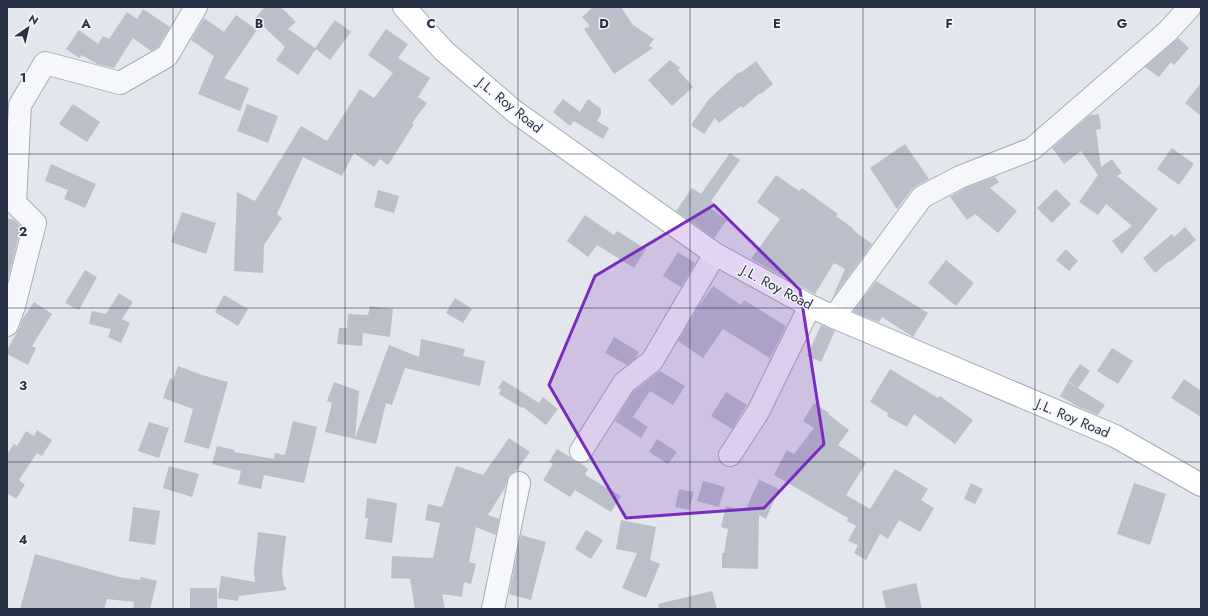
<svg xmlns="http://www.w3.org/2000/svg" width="1208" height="616" font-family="Jost,sans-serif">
<rect width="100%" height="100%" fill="#e3e6ec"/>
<!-- building -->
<path fill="#babfca" d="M265 7H281L296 22 288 29 315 48 335 20 351 32 330 60 316 49 298 75 276 60 285 47 255 18Z
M593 7H621L633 25 654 39 649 46 653 48 614 74 584 29 590 26 582 17Z
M143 9 170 27 158 47 151 51 133 38 114 68 97 64 82 55 79 58 66 49 79 30 98 44 103 36 109 39 127 12 137 19Z
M236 15 257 30 224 78 249 88 240 111 198 94 214 56 191 40 204 18 224 32Z
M386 29 408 44 398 58 430 78 418 97 427 103 412 123 414 124 388 165 380 159 374 167 354 153 342 176 303 157 277 214 282 218 264 245 263 273 234 271 237 192 255 201 301 126 327 141 360 89 374 98 393 73 368 55Z
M1178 38 1189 48 1174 65 1171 62 1159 77 1145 67Z
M670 60 680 68 678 70 693 87 672 106 648 80Z
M756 61 773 84 761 94 760 93 743 108 741 106 719 123 715 118 704 134 691 125 709 99 739 72 740 73Z
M1201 83V116L1185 103Z
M563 99 580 112 588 99 601 109V114L597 121 609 128 603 139 574 121 570 126 553 112Z
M73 104 100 122 87 142 59 124Z
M247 104 278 116 268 143 237 131Z
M1093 114V115L1099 114 1101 129 1096 130 1101 167 1112 159 1122 173 1117 176 1158 209 1122 254 1112 241 1132 226 1106 204 1098 215 1079 202 1098 175 1081 151 1064 164 1052 148 1089 116Z
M905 144 929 179 916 186 912 189 897 209 870 168Z
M1172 148 1194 164 1179 185 1157 169Z
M730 153 740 160 711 201 714 203 710 208 727 220 714 238 676 211 692 188 701 194Z
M51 164 96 184 85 208 64 199 68 190 45 181Z
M776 175 799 191 802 188 824 204 838 214 836 216 854 229 853 230 872 244 832 299 845 269 834 263 815 294 751 259 780 219 757 202Z
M995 177 999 182 990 188 1017 211 998 233 975 214 967 220 950 197 965 188Z
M1056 189 1071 204 1052 223 1037 208Z
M378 190 399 196 394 213 374 207Z
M182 212 216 223 206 254 171 242Z
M585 215 614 235 617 231 646 249 634 268 597 245 588 257 567 241Z
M7 218 14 220 21 227 7 283Z
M1185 227 1196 240 1170 262 1169 261 1155 273 1143 258 1172 234 1174 237Z
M1066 249 1078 261 1069 271 1056 260Z
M678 252 695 263 681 287 663 276Z
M946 260 974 283 956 306 928 283Z
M85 270 97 277 79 310 65 303Z
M876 281 928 313 913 337 882 317 879 322 853 312Z
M713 286 741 305 744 300 786 326 770 358 723 329 703 358 678 341 698 307Z
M119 293 133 302 122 319 130 323 121 343 108 337 111 329 89 324 92 311 106 314Z
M224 295 248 309 238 326 215 312Z
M455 298 472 309 463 323 446 313Z
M34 302 52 314 32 346 36 348 28 365 7 354V350L19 329 22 320Z
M370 306 393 309 390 337 363 333 362 346 337 344 339 328H347L348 314 368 315Z
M821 325 835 331 821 362 807 356Z
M614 337 639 352 636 358 627 365 605 353Z
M421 339 465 349 463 356 485 361 480 386 405 368 392 405 386 403 376 444 325 432 332 403 327 401 334 382 359 391 355 438 389 345 419 357Z
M1112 348 1133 361 1118 384 1097 371Z
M1080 364 1090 371 1078 388 1068 381Z
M178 366 202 375 228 382 209 449 184 442 193 409 163 398 170 378 173 380Z
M890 369 938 398 940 396 973 420 955 444 914 414 907 427 887 416 888 413 870 402Z
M660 371 685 386 673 405 650 391 633 417 648 427 641 438 615 421 633 392Z
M1184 379 1201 391V417L1171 398Z
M503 380 539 403 543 397 558 409 546 425 523 407 522 408 499 394 501 390 498 388Z
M1068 382 1105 405 1098 415 1077 406 1060 396Z
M726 392 747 405 732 429 711 416Z
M814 403 829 413 828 414 849 430 838 445 866 463 846 495 870 509 895 469 928 489 921 500 934 508 920 532 899 520 888 539 880 534 866 560 854 553 858 545 848 541 856 526 847 521 848 518 774 475 787 450 794 454 814 428 803 421Z
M293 421 317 427 304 483 264 475 261 489 238 484 241 471 212 464 217 446 235 450 234 452 274 459 275 453 285 455Z
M149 422 169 428 159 458 138 451Z
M37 430 52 440 42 456 37 453 19 480 25 485 16 499 9 494 7 497V454L14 444 17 446 26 431 34 436Z
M509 438 530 452 516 471 509 475 505 488 488 515 499 519 496 535 476 527 469 562 476 564 471 584 464 582 462 597 442 594 445 609H415L410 579 391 578 392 556 433 558 440 523 425 520 428 504 442 507 456 466 483 475Z
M657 439 677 452 668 464 649 452Z
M557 449 570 457 575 462 580 463 588 469 585 475 621 496 611 512 575 490 570 497 543 480 553 464 549 462Z
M169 466 199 474 192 497 163 488Z
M760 478V480L779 489 766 519 759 515 758 569 722 568V553H724L728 529 721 527 726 506 745 511Z
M703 481 725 487 719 507 697 501Z
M971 483 983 489 975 504 964 499Z
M1134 483 1166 494 1150 545 1117 534Z
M679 489 694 492 689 510 675 507Z
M367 498 397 503 392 543 365 539 368 518H365Z
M133 507 160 511 155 545 129 541Z
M621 520 656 527 650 560 660 564 646 598 622 588 637 553 616 549Z
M586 530 603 540 591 559 575 549Z
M258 532 286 536 282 572 284 586 286 587V590L239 596 238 601 218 598 221 576 255 582 254 571Z
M521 535 546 542 531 600 509 594Z
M35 554 119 577 140 580 141 577 157 581 150 609H133L134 602 107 599 104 609H20Z
M916 583 922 609H886L882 591Z
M190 588H217V608H190Z
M712 591 717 609H659L658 604Z"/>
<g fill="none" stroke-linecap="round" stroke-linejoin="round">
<!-- minor casing -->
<g stroke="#a8acb7" stroke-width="24">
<path id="minor" d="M834 317 922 197 960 177 1032 149 1167 32 1190 7
M7 325 14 306 35 223 15 203 20 105 45 63 120 83 167 56 196 7
M581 451 624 383 652 361 715 254
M730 455 758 412 810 306
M493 609 519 483"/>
</g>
<!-- major casing -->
<g stroke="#a2aab8" stroke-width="24">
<path id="major" d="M404 7 444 51 514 111 715 254 810 306 834 317 1115 436 1201 485"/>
</g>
<!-- minor -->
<use href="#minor" stroke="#f6f7fa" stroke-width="22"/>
<!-- major -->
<use href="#major" stroke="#fff" stroke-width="22"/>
</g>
<!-- marked area -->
<path fill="#7b2cbf" fill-opacity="0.2" stroke="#7b2cbf" stroke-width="3" stroke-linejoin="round" d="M714 205 800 290 824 444 764 508 626 518 549 385 595 276Z"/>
<!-- grid -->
<path fill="none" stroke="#2a3245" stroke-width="1" stroke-opacity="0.55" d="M173 7V609M345 7V609M518 7V609M690 7V609M863 7V609M1035 7V609M7 154H1201M7 308H1201M7 462H1201"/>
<g text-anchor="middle" stroke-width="3" stroke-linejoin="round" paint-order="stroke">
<!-- street labels -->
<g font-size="14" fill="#2a3245" stroke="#f3f5f9">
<text transform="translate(510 105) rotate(39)" y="5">J.L. Roy Road</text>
<text transform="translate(777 287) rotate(28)" y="5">J.L. Roy Road</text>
<text transform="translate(1073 418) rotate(23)" y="5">J.L. Roy Road</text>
</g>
</g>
<g font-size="13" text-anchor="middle" font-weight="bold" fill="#2a3245" stroke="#f3f5f9" stroke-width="3" stroke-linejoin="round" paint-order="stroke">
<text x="86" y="28">A</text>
<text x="259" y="28">B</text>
<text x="431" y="28">C</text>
<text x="604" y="28">D</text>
<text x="777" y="28">E</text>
<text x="949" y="28">F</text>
<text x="1122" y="28">G</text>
<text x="23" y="82">1</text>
<text x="23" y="236">2</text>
<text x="23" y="390">3</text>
<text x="23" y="544">4</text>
</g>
<!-- border -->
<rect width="1208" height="616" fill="none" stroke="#2a3245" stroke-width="16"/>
<!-- north arrow -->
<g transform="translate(28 28) rotate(34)" stroke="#f3f5f9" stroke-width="3" paint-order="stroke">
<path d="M0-3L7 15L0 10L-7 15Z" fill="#2a3245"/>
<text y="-6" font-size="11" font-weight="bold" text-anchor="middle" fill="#2a3245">N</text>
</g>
</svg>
